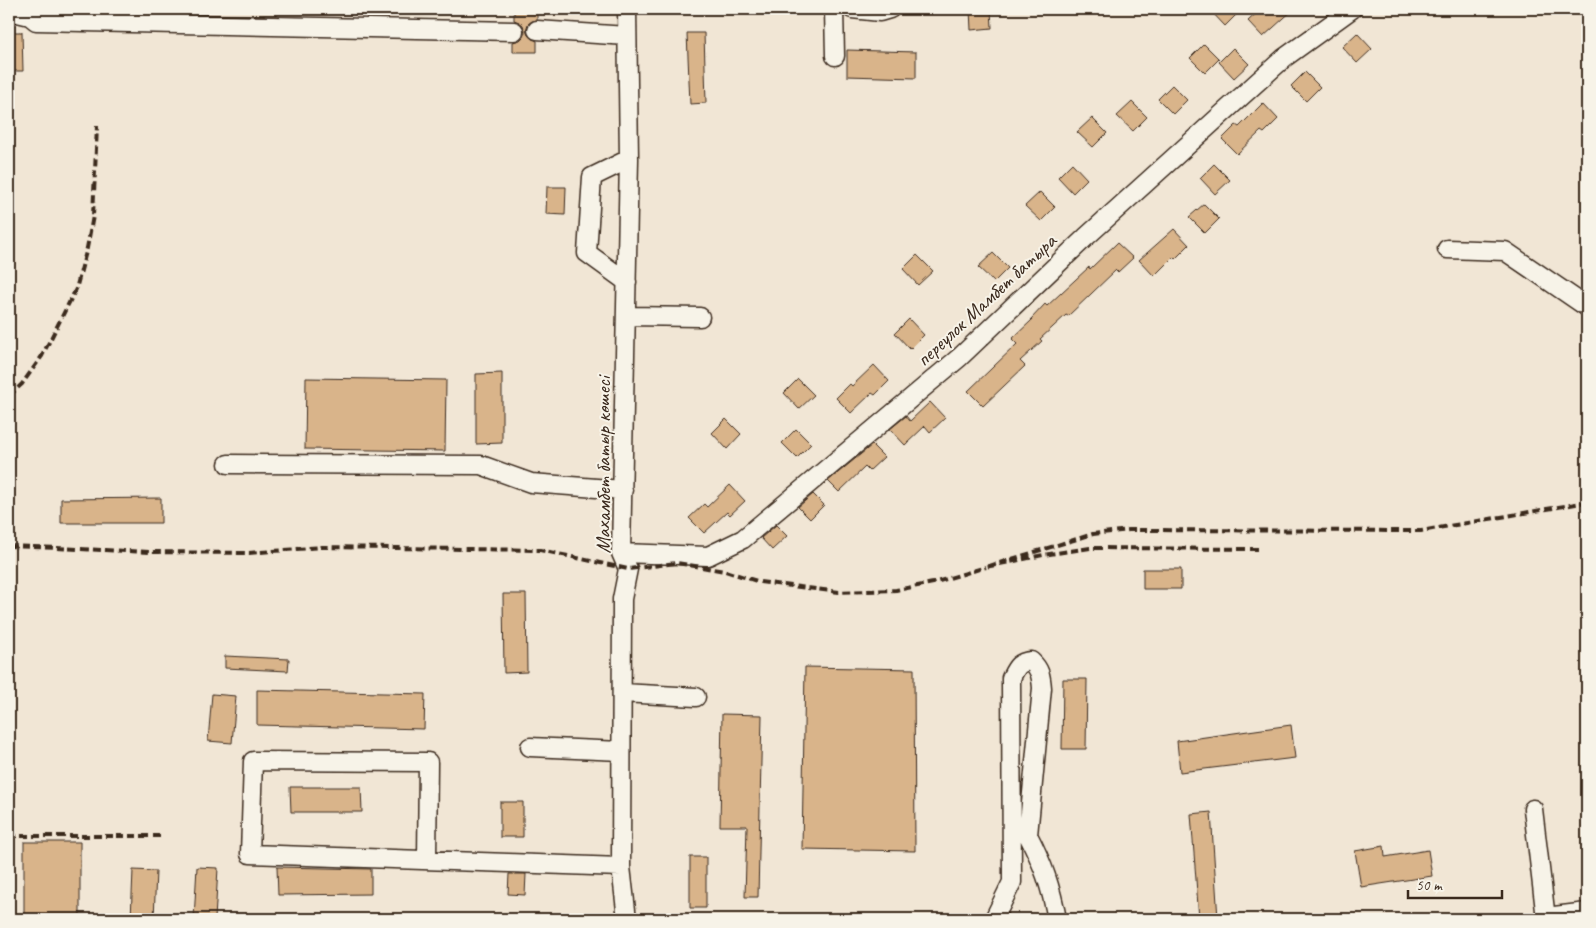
<svg xmlns="http://www.w3.org/2000/svg" width="1596" height="928" font-family="Caveat,sans-serif">
<rect width="100%" height="100%" fill="#f1e6d5"/>
<filter id="ink" filterUnits="userSpaceOnUse"><feTurbulence type="fractalNoise" baseFrequency=".02" numOctaves="2"/><feDisplacementMap in="SourceGraphic" scale="10" xChannelSelector="R" yChannelSelector="G"/><feConvolveMatrix kernelMatrix="1 2 1 2 8 2 1 2 1" color-interpolation-filters="sRGB"/></filter>
<g filter="url(#ink)">
<!-- building -->
<path fill="#d9b48a" stroke="#3b2a1e" d="M514 9H537V20L532 21 528 24 526 30 528 35 531 38 537 41V52H513V42L520 40 523 37 525 32 523 25 519 22 514 20Z
M970 9H991L992 28 971 30Z
M1209 9H1242L1225 26Z
M1261 9H1294L1263 37 1248 21Z
M9 32H22L23 71H9Z
M687 33H704L706 103 690 104Z
M1357 33 1372 49 1357 63 1342 47Z
M1204 44 1219 59 1205 73 1190 58Z
M1233 48 1249 64 1234 78 1219 62Z
M847 50 916 52V78L847 76Z
M1305 72 1320 87 1306 101 1291 86Z
M1172 85 1187 100 1173 114 1158 99Z
M1132 102 1147 117 1133 131 1117 116Z
M1263 103 1278 119 1264 133 1261 131 1237 154 1222 139 1236 125 1239 127Z
M1092 118 1107 133 1093 147 1077 132Z
M1072 163 1087 179 1073 193 1058 177Z
M1214 164 1230 180 1215 194 1200 178Z
M547 187H566L565 215 546 214Z
M1040 192 1055 207 1041 221 1025 206Z
M1204 204 1219 219 1205 233 1189 217Z
M1174 229 1189 245 1175 259 1173 257 1154 276 1139 260Z
M1117 243 1133 258 1118 272 1116 270 1068 316 1066 315 1040 339 1042 341 1020 361 1025 366 983 406 968 391 1017 344 1012 339 1032 320 1031 319 1045 304 1047 306 1089 267 1090 269Z
M993 253 1008 268 994 282 978 267Z
M917 255 933 271 918 285 903 269Z
M909 319 924 335 910 349 895 333Z
M874 365 889 381 875 395 872 393 851 413 836 398 850 384 852 386Z
M502 373V443L476 444V374Z
M306 378 446 380 445 451 305 449Z
M798 379 814 395 799 409 784 393Z
M930 402 945 418 930 432 925 426 905 445 890 429 906 416 910 421Z
M726 419 741 434 727 449 712 433Z
M796 429 811 444 797 458 782 443Z
M872 445 884 457 869 471 865 467 839 492 828 481Z
M730 485 745 501 730 515 727 512 704 533 689 518 704 504 707 507Z
M813 494 824 505 810 519 798 507Z
M161 498V523H61V499Z
M776 525 787 536 772 550 761 538Z
M1143 569H1181V589H1143Z
M503 594H526L527 672 504 673Z
M225 656 289 659 288 671 225 668Z
M805 667 914 669 915 851 802 849Z
M1063 679H1087L1086 749H1062Z
M257 690 425 694 424 729 257 725Z
M212 694 236 696 232 743 208 741Z
M722 714 762 715 758 897H745L747 826H720Z
M1291 725 1295 758 1180 772 1177 741Z
M290 787H361L362 812H291Z
M500 802H523V837H500Z
M1211 812 1218 919H1199L1191 814Z
M24 842H80V919H24Z
M1384 846 1385 857 1428 850 1432 876 1361 887 1355 851Z
M690 857H706V908H690Z
M197 867 218 868 215 919H194Z
M277 867 371 869V894L278 895Z
M133 870 156 871 154 919H131Z
M509 874H526L525 895 508 894Z"/>
<g fill="none" stroke-linecap="round" stroke-linejoin="round">
<!-- minor casing -->
<g stroke="#3b2a1e" stroke-width="21">
<path id="minor" d="M834 9 835 56
M852 9 880 12 890 9
M9 11 30 16 36 21 514 31
M537 30 627 36
M1447 249 1505 251 1587 307
M627 282 587 253 592 177 629 159
M626 316 700 317
M228 464 481 465 531 483 623 490
M621 553 708 556 743 539 960 357 1086 237 1284 58 1352 9
M622 693 696 697
M530 747 621 751
M1533 809 1546 919
M427 860 428 762 253 761 250 854 621 867
M1546 917 1587 912
M627 919 621 867 622 599 628 569 621 553 629 159 627 9
M994 919 1012 882 1011 678C1016 668 1018 662 1031 661 1040 669 1041 676 1042 688L1028 835C1043 864 1051 887 1057 919"/>
</g>
<!-- minor -->
<use href="#minor" stroke="#f7f3e8" stroke-width="18"/>
<!-- rail -->
<path stroke="#3b2a1e" stroke-width="4" stroke-dasharray="8 4" stroke-linecap="butt" d="M9 396 22 384 42 356 76 289 87 248 93 216 97 126
M9 546 150 552 249 553 322 547 540 550 628 569 677 563 725 571 760 582 839 592 896 590 933 583 986 567
M1258 549 1090 548 1043 555 986 567 1093 534 1129 530 1421 531 1587 502
M9 836H160"/>
</g>
</g>
<g text-anchor="middle" stroke-width="4" stroke-linejoin="round" paint-order="stroke">
<!-- street labels -->
<g font-size="21" fill="#3b2a1e" stroke="#f7f3e8">
<text transform="translate(986 300) rotate(-43)" y="7">переулок Мамбет батыра</text>
<text transform="translate(603 465) rotate(-90)" y="7">Махамбет батыр көшесі</text>
</g>
</g>
<!-- margin -->
<rect width="1596" height="928" fill="none" stroke="#f7f3e8" stroke-width="30"/>
<rect x="15" y="15" width="1566" height="898" fill="none" stroke="#3b2a1e" stroke-width="2" filter="url(#ink)"/>
<!-- scale -->
<path d="M1408 890v8h94v-8" fill="none" stroke="#3b2a1e" stroke-width="2.5"/>
<text x="1416" y="890" font-size="15" fill="#3b2a1e" stroke="#f7f3e8" stroke-width="4" paint-order="stroke">50 m</text>
</svg>
